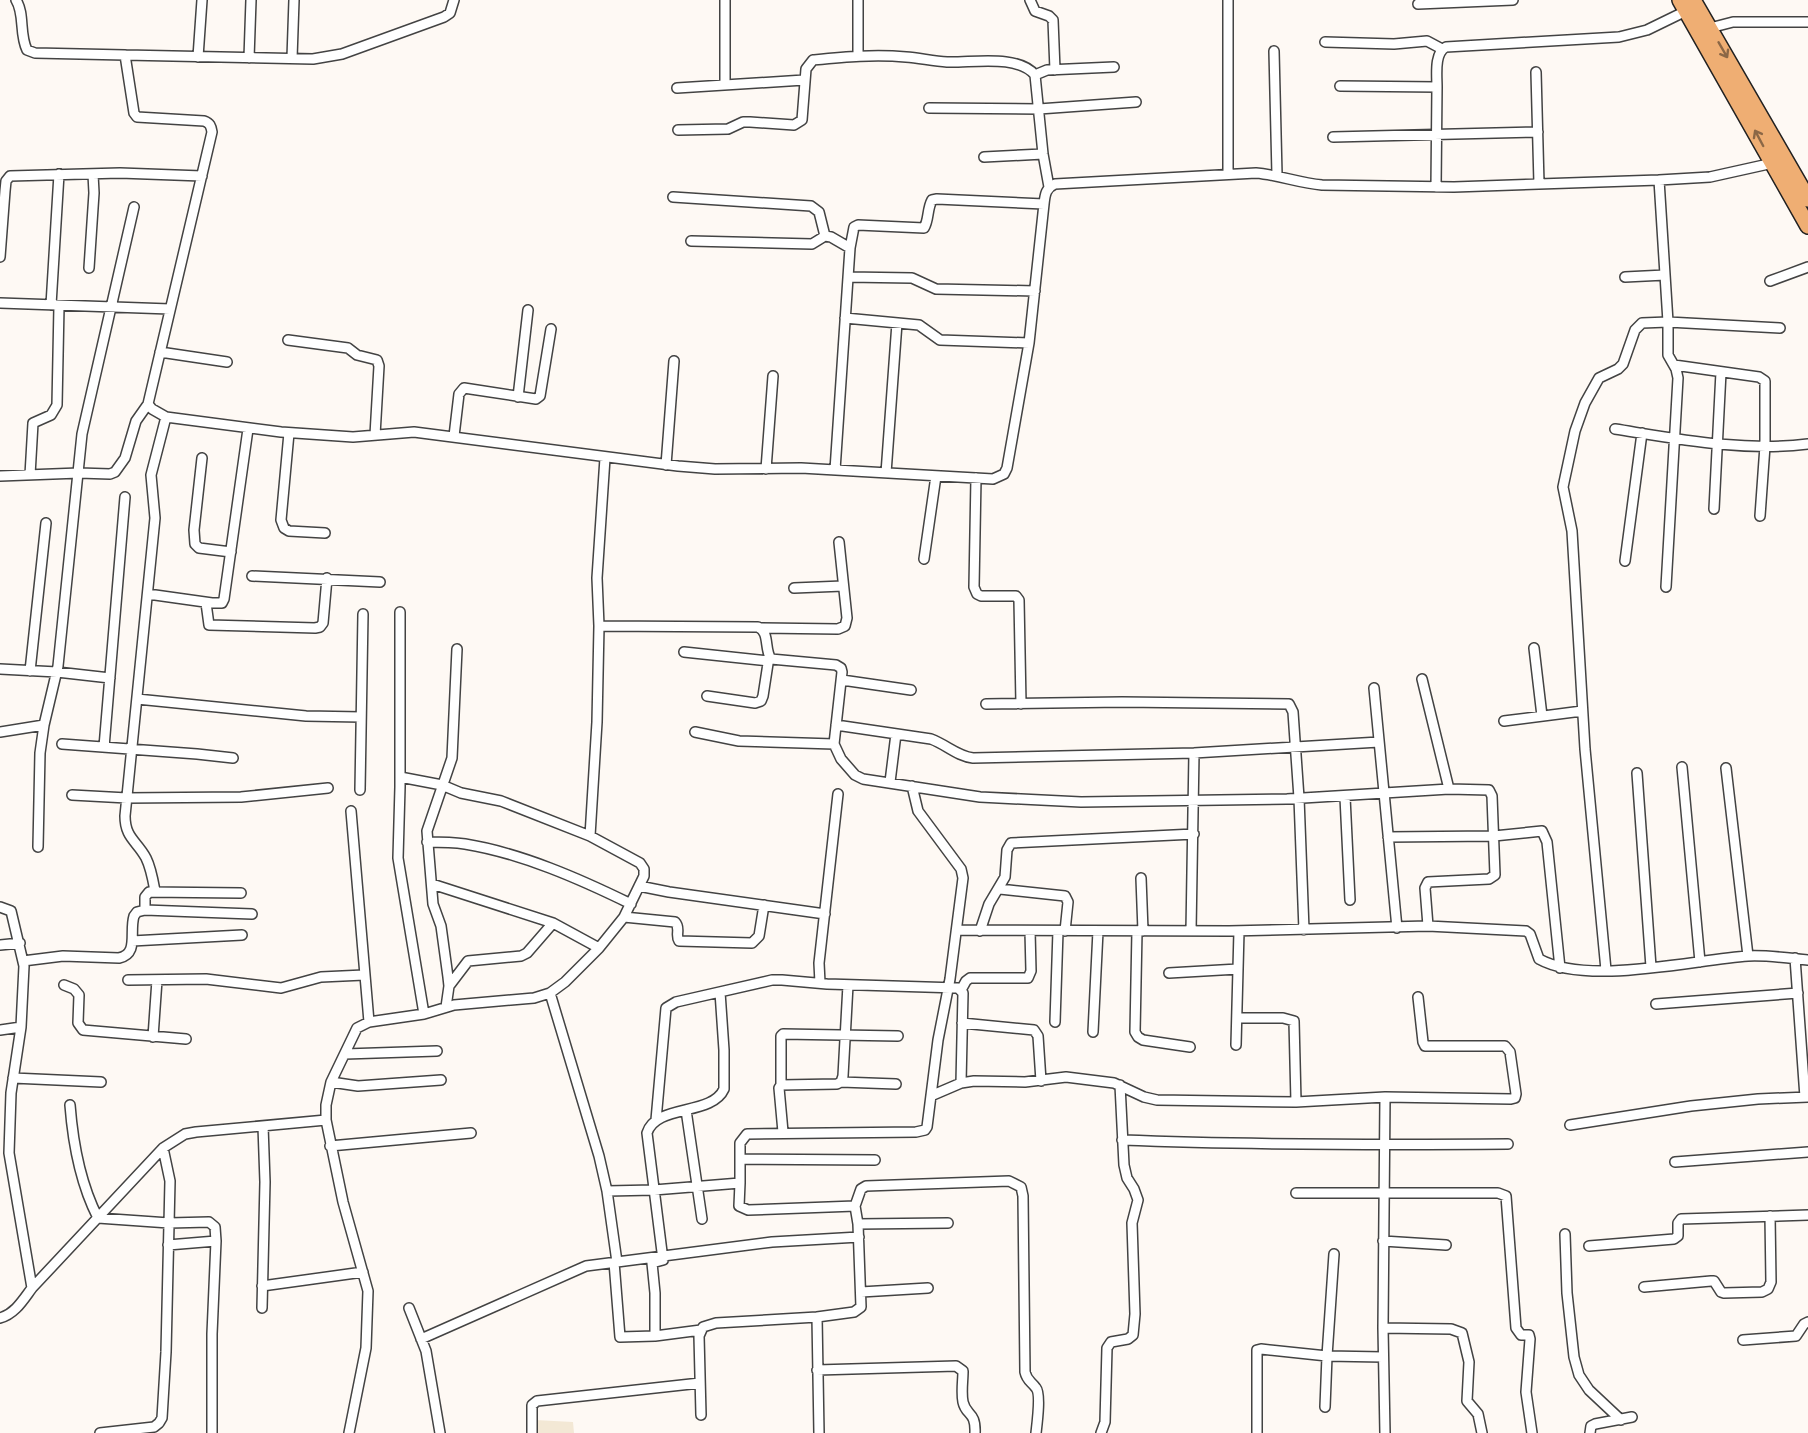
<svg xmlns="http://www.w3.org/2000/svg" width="1808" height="1433" font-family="'Roboto Serif',serif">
<rect width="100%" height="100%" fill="#fef9f4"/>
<!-- farmland -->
<path fill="#f3e8d5" d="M535 1420 573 1422 574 1433H535Z"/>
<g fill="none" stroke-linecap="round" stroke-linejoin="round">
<!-- street casing -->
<g stroke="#434343" stroke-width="12">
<path id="street" d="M16 0C25 14 19 34 27 50L35 53 125 55 134 113 137 117 204 121C210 123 211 126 212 132L148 404 152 409 166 417 281 432 353 437 414 432 678 466 715 469 801 468 993 479 1004 474 1007 468 1029 343 1044 204C1045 194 1046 188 1055 184L1256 173C1279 175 1299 183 1322 185L1454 187 1659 180 1710 177 1773 163
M858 0V55
M1030 0 1035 11 1049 16 1053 20 1055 70
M1418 4 1513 0
M1706 29 1733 22H1808
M1325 42 1394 44 1427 41 1442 49
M1274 51 1277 175
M125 55 313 59 342 54 444 17 450 13 454 0
M198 57 202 0
M249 58 251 0
M292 58 294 0
M1536 72 1539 184
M1035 75 1047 70 1114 67
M725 85V0
M1340 86 1437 87 1436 187
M1437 87C1437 75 1434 53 1446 47L1619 37 1647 30 1686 11
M677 88 804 80
M929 108 1039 109 1136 102
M678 130 728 129 743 122H750L794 125 802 120 806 69 813 60C844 57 874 54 906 57 919 58 933 61 947 62 972 63 1018 54 1035 75L1043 154 1049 187
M1333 137 1538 132
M984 157 1043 154
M1228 174V0
M1659 180 1668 322V355L1676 369 1678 378 1666 587
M673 197 811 206 819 212 825 236
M691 241 812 244 825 236 831 237 850 248
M0 257 5 191 6 181 10 176 120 173 202 176
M89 268 94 193 93 174
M848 277 912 278 936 289 1035 291
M1625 277 1665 275
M1770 281 1808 267
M0 303 170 309
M51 305 59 174
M845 318 919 325 940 340 1029 343
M288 340 348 348 357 355 377 360 379 366 375 435
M160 352 227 362
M1674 365 1759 377 1765 381V446L1760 516
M518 397 528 310
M1615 429C1678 439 1744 452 1808 444
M289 433 281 520 284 528 289 531 325 533
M454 436 459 394 464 388 536 399 540 396 551 329
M202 458 194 530 195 544 199 548 231 552
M666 465 674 361
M766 469 773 376
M835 470 850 248 854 227 858 225 924 228C929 220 927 209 932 200L937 199 1044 204
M886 473 897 323
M30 475 33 423 51 415 57 405 59 306
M0 476 79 473 110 474 115 472 125 458 136 421 148 404
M976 478 974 587 977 594 981 596H1016L1019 600 1021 704
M1714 509 1721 372
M924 559 936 476
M1625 561 1642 433
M252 576 380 582
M794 588 843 586
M148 594 212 603H222L224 599 248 429
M206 603 209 625 315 628 320 627 323 623 327 578
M400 612V787L398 858 424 1014
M599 626 758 627C770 632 764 649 771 659L836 665 841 668 842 672 834 744 841 759 855 775 863 779 980 797 1081 802 1287 799 1449 789 1489 790 1492 796 1495 875 1489 879 1428 882 1425 888 1428 926
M762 628 838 629 845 626 847 618 839 542
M1534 648 1542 716
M684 652 768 661
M0 669 57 672 110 678
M30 671 46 523
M1422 679 1449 789
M842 680 911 690
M1374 688 1397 928
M707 696 755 703 761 701 763 696 769 657
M137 699 306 716 361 717
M986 704 1122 702 1289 704 1293 712 1299 798 1304 930
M1504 721 1582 711
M836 725 931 739C947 745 957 756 973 758L1194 753 1379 742
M0 732 44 725
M695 732 739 741 834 744
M62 744 197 754 233 758
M104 747 125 497
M1682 767 1700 962
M1726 768 1748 956
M1637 773 1651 967
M400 777 442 785 461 793 501 801 590 836
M890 782 896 734
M360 790 363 614
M72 795 127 798 241 797 328 788
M1345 797 1350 900
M351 811 369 1022
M1388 837 1494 836 1542 831 1547 842 1560 968
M427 842C440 842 452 842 465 844 521 853 580 879 631 904
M38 847 40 753 44 725 58 666 82 434 134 207
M1141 878 1143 931
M432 884 553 923 599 948
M639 886 669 892 825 914
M1000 889 1065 896 1068 902 1065 931
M155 891C153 880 151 868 146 858 137 841 125 838 125 816L155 518 151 475 166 417
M0 907 11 911 24 966 21 1027
M145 910V897L149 892 241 893
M624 917 675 922C681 928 675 935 679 941L752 943 759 936 764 905
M957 930 1229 931 1428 926 1526 931 1530 934 1539 959C1588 986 1692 960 1748 956 1768 955 1788 958 1808 960
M980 931 989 904 1005 877 1007 850 1011 843 1194 834
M1137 931 1135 1032 1138 1037 1143 1040 1190 1047
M1191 931 1194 753
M132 941 242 935
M0 945 20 943
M1795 958 1805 1097
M23 961 63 956 119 958C139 954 129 932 134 916L137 912 145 910 252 914
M1606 970 1585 749 1572 531 1563 487 1575 431 1585 403 1599 378 1618 369 1623 364 1635 330 1642 323 1668 322 1780 328
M1169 973 1238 969
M128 980 206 979 281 988 321 977 364 975
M820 983 819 963 838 794
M64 985 74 989 79 995 78 1023 83 1030 186 1039
M449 986 468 961 521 956 527 953 553 923
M961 990 966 981 970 978H1028L1031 971 1030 931
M550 993 599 1156 607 1191 654 1190 740 1183 739 1206 748 1210 855 1206
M1656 1004 1798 993
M446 1007 449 986 448 977 441 926 433 904 427 831 452 758 457 649
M1237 1018H1283L1294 1021 1296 1102
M1055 1022 1058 931
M962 1023 1034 1030 1038 1036 1041 1081
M0 1030 21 1027 11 1093 9 1153 32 1288
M1093 1032 1098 931
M153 1037 157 980
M1236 1045 1239 931
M345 1054 437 1051
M13 1078 101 1082
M331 1082 358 1086 441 1080
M841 1082 896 1084
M781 1085V1036L783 1034 898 1036
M933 1095 961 1083 974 1081 1025 1082 1066 1077 1114 1083 1144 1097 1157 1100 1296 1102 1385 1097 1511 1099 1515 1098 1516 1094 1510 1052 1505 1046H1425L1423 1042 1418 997
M70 1105C73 1144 80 1183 98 1218L169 1223 209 1222 215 1227 216 1241 212 1334V1433
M686 1110 702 1219
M656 1120 666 1008 676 1002 772 980H782L827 984 958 988 963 993 961 1083
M1570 1125 1691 1106 1758 1099 1808 1097
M783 1132 779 1088 781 1085 837 1084 841 1082 843 1076 848 985
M1122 1140C1251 1145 1379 1145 1508 1144
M330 1146 471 1133
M741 1159 875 1160
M1675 1162 1808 1152
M740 1183V1143L747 1134 916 1132 925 1130 927 1127 938 1040 950 979 963 878 961 869 918 811 912 786
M607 1191 617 1262
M1296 1193H1498L1506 1196 1516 1328 1521 1335H1529L1530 1339 1526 1392 1532 1433
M858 1224 948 1223
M1565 1234 1567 1293 1574 1357 1579 1375 1589 1390 1621 1420
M1383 1241 1446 1245
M168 1245 216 1241
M1589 1246 1674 1239 1678 1236V1223L1681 1219 1808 1215
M614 1262 620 1337 655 1336
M262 1286 363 1272
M1644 1287 1711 1281H1714L1721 1292 1724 1293 1762 1292 1768 1289 1771 1282 1770 1216
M861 1292 928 1288
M262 1308 265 1182 263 1126
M409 1308 426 1351 440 1433
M0 1318C15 1314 23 1300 32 1288L163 1148 185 1134 196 1132 326 1120
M1383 1328 1451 1329 1462 1333 1469 1362 1467 1401 1478 1414 1482 1433
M701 1330 655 1336V1293L652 1263 663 1260 647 1133C656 1104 712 1116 724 1089V1050L720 992
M421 1339 586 1266 772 1242 859 1237
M1743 1340 1796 1336 1804 1324 1808 1322
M817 1370 956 1366 963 1371C963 1381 961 1392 963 1402 966 1416 976 1411 975 1433
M1325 1407 1327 1356 1383 1357
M701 1415 699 1336 703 1327 716 1323 817 1317
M100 1433 154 1427 159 1423 162 1418 166 1352 170 1181 163 1148
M349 1433 366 1348 368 1291 343 1202 326 1120V1105L331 1082 357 1028 369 1022 424 1014 454 1005 534 998 550 993 565 982 599 948 624 917 644 876V869L640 863 590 836 597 722 599 626 597 578 605 458
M532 1433V1405L537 1401 700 1383
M819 1433 817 1317 854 1312 861 1307 858 1224 855 1206 861 1189 866 1186 1009 1181 1021 1187 1023 1196 1025 1372C1027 1381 1031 1381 1036 1388 1041 1394 1037 1424 1036 1433
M1101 1433 1105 1422 1107 1348 1111 1342 1128 1339 1133 1335 1135 1314 1132 1223 1138 1200 1134 1189 1127 1178 1124 1165 1120 1085
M1257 1433V1350L1261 1349 1327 1356 1334 1254
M1385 1433 1383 1328 1385 1097
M1590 1433 1591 1426 1595 1424 1632 1417"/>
</g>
<!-- primary casing -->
<g stroke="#212121" stroke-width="18">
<path id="primary" d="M1680 0 1808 226
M1693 0 1808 199"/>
</g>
<!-- street -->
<use href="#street" stroke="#fff" stroke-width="9"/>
<!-- primary -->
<use href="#primary" stroke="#efae73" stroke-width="15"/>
</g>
<!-- one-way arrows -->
<defs><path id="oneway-shaft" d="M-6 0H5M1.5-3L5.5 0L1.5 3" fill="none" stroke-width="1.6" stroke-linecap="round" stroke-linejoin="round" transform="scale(1.5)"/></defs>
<g stroke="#8b6746">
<use href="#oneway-shaft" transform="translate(1723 50) rotate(60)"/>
<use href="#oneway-shaft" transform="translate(1759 138) rotate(-118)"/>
</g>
</svg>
